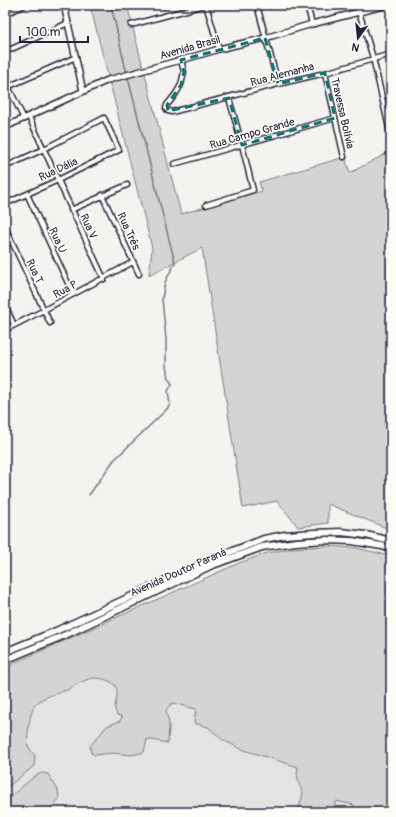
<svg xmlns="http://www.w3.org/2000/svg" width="396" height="817" font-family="Pangolin,sans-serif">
<rect width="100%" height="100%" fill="#f4f3ef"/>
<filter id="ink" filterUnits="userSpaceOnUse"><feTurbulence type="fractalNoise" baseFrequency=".025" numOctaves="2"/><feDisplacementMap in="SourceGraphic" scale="8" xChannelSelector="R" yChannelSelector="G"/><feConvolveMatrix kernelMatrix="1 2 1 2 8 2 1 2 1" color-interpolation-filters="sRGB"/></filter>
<g filter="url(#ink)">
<!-- built -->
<path fill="#e4e3e2" d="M86 631 391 812H5V667Z"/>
<!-- green -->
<path fill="#d5d4d5" stroke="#7c7b88" d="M90 5H127L181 214 262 191 259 182 345 157 350 173 391 151V530L328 504V523L298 527 277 501 243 508 202 248 149 275 152 248Z
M328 546 356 548 391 556V812H353L354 805 336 801 333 812H298L303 793 299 784 297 773 298 767 241 749 223 740 208 727 194 723 196 709 173 703C161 711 169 715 169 726 169 731 168 737 168 743L147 739 144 752 133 755 112 753 95 755 91 753 90 746 107 726 120 721 122 717 117 715C117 713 115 711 115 709 115 702 120 691 115 685 110 680 101 678 95 678 87 678 74 686 67 690 56 694 44 696 36 704 30 709 26 738 28 746 30 750 33 753 35 756L34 766 5 789V667L239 563 267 553 294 548Z
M42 773 48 774 58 790 59 799 49 810 52 812H5V801L35 776Z"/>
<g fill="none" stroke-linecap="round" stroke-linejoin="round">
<!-- stream -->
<path stroke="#757582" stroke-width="1.5" d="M89 495 114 460 165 411 170 405 168 391 172 384 168 378 166 366V339L162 299 165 282 175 263 125 66 111 5"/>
<!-- minor casing -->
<g stroke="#22223b" stroke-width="7">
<path id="minor" d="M206 5 219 49
M257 5 278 84
M307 5 312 24
M357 5 373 58 391 137
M5 14 25 5
M131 25 205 5
M5 52 68 23
M181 60 184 72 181 85 175 95 167 105 166 108 168 111 172 112 278 84 325 73 391 54
M325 73 344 157
M5 80 24 119
M5 88 76 57
M29 117 58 180 104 279
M174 164 335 118
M5 167 44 149 104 118 119 150 58 180 5 204
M27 194 73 294
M102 195 139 274
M206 205 253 190 242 145 229 98
M71 210 127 185
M5 227 50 323
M5 305 14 325
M5 330 44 310 133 262"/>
</g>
<!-- tertiary casing -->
<g stroke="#22223b" stroke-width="8">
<path id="tertiary" d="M64 5 83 91
M5 127 108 80 199 55 219 49 265 38 312 24 387 5"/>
</g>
<!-- secondary casing -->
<g stroke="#22223b" stroke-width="9">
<path id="secondary" d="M5 652 56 631 212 559 264 539 285 535 314 533 341 532 366 535 391 541
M5 660 65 635 210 566 262 547 296 542 326 540 352 541 382 546 391 549"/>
</g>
<!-- minor -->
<use href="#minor" stroke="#fdfcf7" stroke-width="4"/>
<!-- tertiary -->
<use href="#tertiary" stroke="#fdfcf7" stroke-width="5"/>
<!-- secondary -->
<use href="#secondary" stroke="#fdfcf7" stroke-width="6"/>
</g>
</g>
<!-- marked area -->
<path fill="none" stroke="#0f766e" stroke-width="3" stroke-dasharray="8 5" stroke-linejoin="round" d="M265 38 278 84 325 73 335 118 242 145 229 98 168 111 167 105 181 85 184 72 181 60Z"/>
<g text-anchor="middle" stroke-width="3.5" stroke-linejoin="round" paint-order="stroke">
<!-- street labels -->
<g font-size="11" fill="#22223b" stroke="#fdfcf7">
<text transform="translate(190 47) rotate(-16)" y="4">Avenida Brasil</text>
<text transform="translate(282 74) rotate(-15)" y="4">Rua Alemanha</text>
<text transform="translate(343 113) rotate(77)" y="4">Travessa Bolívia</text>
<text transform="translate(252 133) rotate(-16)" y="4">Rua Campo Grande</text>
<text transform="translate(58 169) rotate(-25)" y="4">Rua Dália</text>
<text transform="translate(89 226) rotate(65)" y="4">Rua V</text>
<text transform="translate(129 231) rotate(65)" y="4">Rua Três</text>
<text transform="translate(58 240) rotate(65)" y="4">Rua U</text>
<text transform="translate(35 271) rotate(65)" y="4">Rua T</text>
<text transform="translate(65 289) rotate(-28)" y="4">Rua P</text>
<text transform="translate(178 572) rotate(-24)" y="4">Avenida Doutor Paraná</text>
</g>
</g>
<!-- margin -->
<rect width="396" height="817" fill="none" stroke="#fdfcf7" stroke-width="20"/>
<rect x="10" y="10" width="376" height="797" fill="none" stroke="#22223b" stroke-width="1.5" filter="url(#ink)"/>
<!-- north arrow -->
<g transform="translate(358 38) rotate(195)" stroke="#fdfcf7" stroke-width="3" paint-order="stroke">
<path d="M0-3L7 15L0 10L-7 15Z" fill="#22223b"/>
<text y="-6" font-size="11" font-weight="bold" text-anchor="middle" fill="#22223b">N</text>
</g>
<!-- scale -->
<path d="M20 36v6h68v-6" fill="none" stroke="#22223b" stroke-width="2"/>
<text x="26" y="36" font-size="12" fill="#22223b" stroke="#fdfcf7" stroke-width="3" paint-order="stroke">100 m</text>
</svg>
